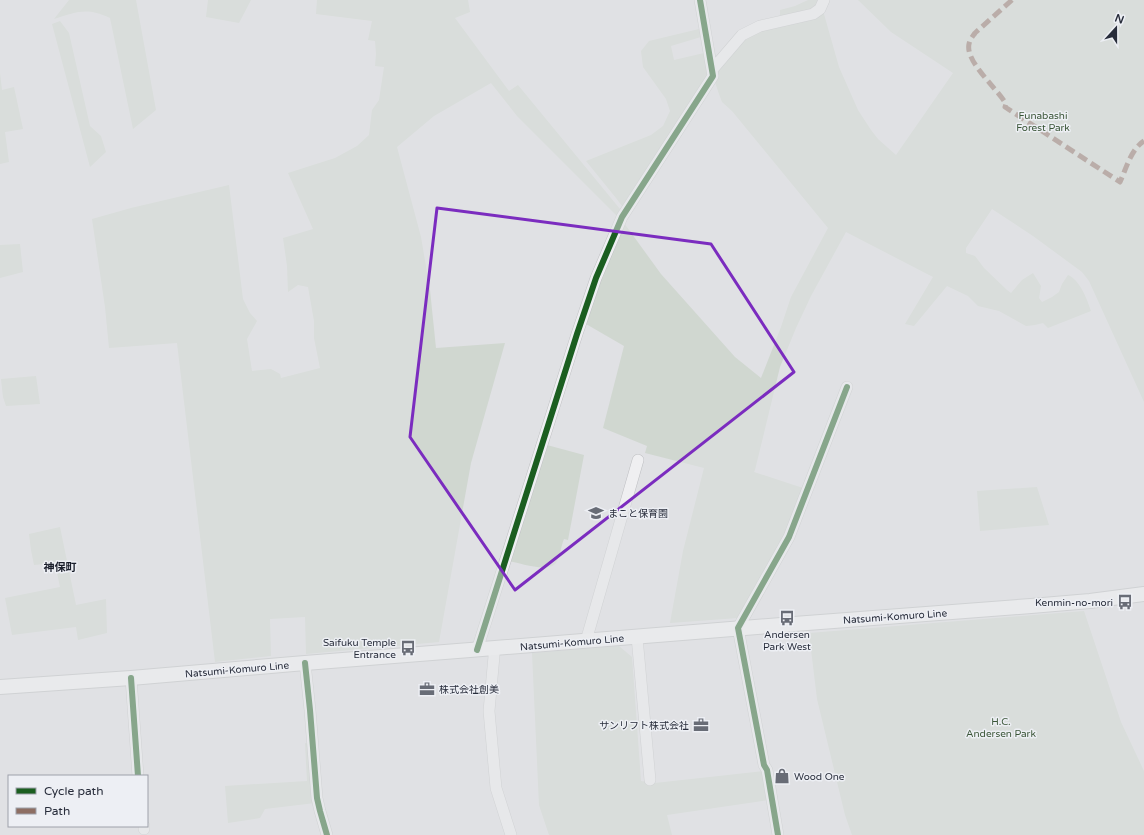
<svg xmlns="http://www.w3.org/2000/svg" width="1144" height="835" font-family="'Varela Round','Noto Sans JP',sans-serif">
<rect width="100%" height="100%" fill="#e0e1e4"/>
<!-- green -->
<path fill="#d0d7d0" d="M69 0H136L156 110 133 129 110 18C86 7 77 12 54 19Z
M208 0H251L239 23 206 17Z
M317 0H468L470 12 455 18 509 91 518 85 620 209 617 216 517 116 491 83 434 116 397 147 421 237 430 290 436 348 505 343 471 463 439 642 306 654 305 617 270 619 271 656 215 662 177 343 109 348 105 307 92 219 131 208 229 185 243 299 250 313 257 321 247 339 252 371 271 369 280 374 281 378 320 368 314 338V321L308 287 298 285 288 292 287 266 283 238 313 229 288 173 335 158 357 146 369 135 372 110 379 100 384 67 375 66 376 54 375 41 368 40 372 21 316 14Z
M808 0H820L839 67 858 110 871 130 878 139 896 155 953 73 891 32 858 0H1144V402L1089 281 1082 272 1033 236 992 209 966 248V253L975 256 984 268 1007 290 1011 293 1022 280 1033 273 1041 286 1039 298 1042 302 1052 297 1059 292 1062 284 1068 275C1080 280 1087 299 1091 311L1048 328 1043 323 1035 325 1026 326 999 311 978 306 968 296 947 286 914 326 905 324 933 277 846 232 811 296 796 328 780 367 755 470 754 472 803 488 786 535 738 618 670 623 683 551 704 468 645 453 647 446 603 428 624 346 586 324 600 279 624 223 661 274 735 357 761 378 781 327 791 297 828 228 732 111 722 102 719 94 715 82 716 69 744 37 780 25V10L795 6Z
M60 21 69 33 90 126 101 136 106 152 90 167 52 24Z
M699 29 701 37 671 46 674 60 704 53 708 75 622 206 616 198 586 161 651 135 663 126 670 111 666 99 643 67 641 51 649 41Z
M0 73 2 90 14 87 23 129 5 132 9 162 0 164Z
M20 244 23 272 0 278V245Z
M36 376 40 404 6 406 3 397 1 379Z
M547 445 584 455 568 540 564 539C561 546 560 557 556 563 549 573 519 563 509 561Z
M1037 487 1049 525 980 531 977 491Z
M60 527 76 605 106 599 107 633 78 640 76 627 12 635 5 598 60 587 55 563 34 565 31 550 29 534Z
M1084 611 1121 722 1144 771V835H852L845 815 817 699 809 633Z
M619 646 632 657 641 781 655 783 765 771 769 800 667 815 672 835H549L539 805 532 653Z
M305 743 310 744 315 803 265 809 260 818 228 823 225 786 307 781Z"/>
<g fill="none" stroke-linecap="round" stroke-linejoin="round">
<!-- minor casing -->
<g stroke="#bebfc2" stroke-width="12">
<path id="minor" d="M712 70 742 35 760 26 813 14 820 9 824 0
M637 637 650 780
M586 641 638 460
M494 648V656L489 711 496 788 511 835
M477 650 577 334 596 278 622 217 713 76 700 0
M305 663 310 710 317 798 320 811 327 835
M131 678 138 776
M144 826V829
M778 835 767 770 764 765 738 628 789 537 847 387"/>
</g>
<!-- major casing -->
<g stroke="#bcbec1" stroke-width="16">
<path id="major" d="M0 687 131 678 305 663 470 650 781 625 1031 606 1090 601 1144 594"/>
</g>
<!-- minor -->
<use href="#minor" stroke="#efeff1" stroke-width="11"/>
<!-- major -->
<use href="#major" stroke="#f4f4f5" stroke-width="14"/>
<!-- quiet -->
<path stroke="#8d6e63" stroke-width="5" stroke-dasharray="10 5" stroke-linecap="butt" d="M1012 0 975 33C973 36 970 39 969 44 965 62 998 89 1006 104L1005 107 1120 182C1126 169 1131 149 1144 141"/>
<!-- cycleway casing -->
<g stroke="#edeff4" stroke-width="8">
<path id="cycleway" d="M477 650 577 334 596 278 622 217 713 76 700 0
M305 663 310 710 317 798 320 811 327 835
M131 678 138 776
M778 835 767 770 764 765 738 628 789 537 847 387"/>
</g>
<!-- cycleway -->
<use href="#cycleway" stroke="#1b5e20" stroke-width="6"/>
</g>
<!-- marked area -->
<path d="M0 0H1144V835H0ZM437 208 711 244 794 372 515 590 410 437Z" fill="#e0e1e4" fill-opacity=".55" fill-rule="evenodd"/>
<path fill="none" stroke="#7b2cbf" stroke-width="3" stroke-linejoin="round" d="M437 208 711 244 794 372 515 590 410 437Z"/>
<!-- icons -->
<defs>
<g id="school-bare" transform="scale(1.2)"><path d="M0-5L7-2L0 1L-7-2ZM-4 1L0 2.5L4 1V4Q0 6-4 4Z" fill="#686c76" stroke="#edeff4" stroke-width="2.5" paint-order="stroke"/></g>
<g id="bus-bare" transform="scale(1.2)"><path d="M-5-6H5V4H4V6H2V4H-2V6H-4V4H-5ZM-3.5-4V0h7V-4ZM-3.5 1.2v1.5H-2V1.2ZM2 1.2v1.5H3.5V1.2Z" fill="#686c76" stroke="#edeff4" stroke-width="2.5" paint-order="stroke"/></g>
<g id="office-bare" transform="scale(1.2)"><path d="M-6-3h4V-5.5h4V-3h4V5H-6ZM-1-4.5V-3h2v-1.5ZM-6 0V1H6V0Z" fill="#686c76" stroke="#edeff4" stroke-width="2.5" paint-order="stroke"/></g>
<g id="shop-bare" transform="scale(1.2)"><path d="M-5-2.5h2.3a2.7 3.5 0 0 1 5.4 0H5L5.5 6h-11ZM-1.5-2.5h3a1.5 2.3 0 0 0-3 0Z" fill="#686c76" stroke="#edeff4" stroke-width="2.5" paint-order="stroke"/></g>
</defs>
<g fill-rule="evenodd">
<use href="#school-bare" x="596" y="513"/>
<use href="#bus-bare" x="1125" y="602"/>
<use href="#bus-bare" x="787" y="618"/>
<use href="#bus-bare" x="408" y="648"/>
<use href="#office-bare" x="427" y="689"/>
<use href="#office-bare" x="701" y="725"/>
<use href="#shop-bare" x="782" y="776"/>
</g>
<g text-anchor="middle" stroke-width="3" stroke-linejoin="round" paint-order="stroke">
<!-- park labels -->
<g font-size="10" fill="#3a5537" stroke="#edeff4">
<text x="1043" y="119">Funabashi<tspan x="1043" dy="12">Forest Park</tspan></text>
<text x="1001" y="725">H.C.<tspan x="1001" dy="12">Andersen Park</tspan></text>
</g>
<!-- poi labels -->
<g font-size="10" fill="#282d3b" stroke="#edeff4" text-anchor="start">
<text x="608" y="517">まこと保育園</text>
<text x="1113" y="606" text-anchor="end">Kenmin-no-mori</text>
<text x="787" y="638" text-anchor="middle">Andersen<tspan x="787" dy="12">Park West</tspan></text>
<text x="396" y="646" text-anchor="end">Saifuku Temple<tspan x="396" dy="12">Entrance</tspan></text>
<text x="439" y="693">株式会社創美</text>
<text x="689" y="729" text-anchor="end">サンリフト株式会社</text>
<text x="794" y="780">Wood One</text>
</g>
<!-- street labels -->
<g font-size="10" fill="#282d3b" stroke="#edeff4">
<text transform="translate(895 616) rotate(-4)" y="4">Natsumi-Komuro Line</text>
<text transform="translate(572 642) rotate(-5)" y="4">Natsumi-Komuro Line</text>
<text transform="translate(237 669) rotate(-5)" y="4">Natsumi-Komuro Line</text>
</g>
<!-- neighbourhood labels -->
<g font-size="11" font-weight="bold" fill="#1b1f2c" stroke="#edeff4">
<text x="60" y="571">神保町</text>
</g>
</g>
<!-- legend -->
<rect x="8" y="775" width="140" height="52" fill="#edeff4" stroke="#9ea1aa"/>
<rect x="16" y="788" width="20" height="6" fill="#1b5e20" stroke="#9ea1aa"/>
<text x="44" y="795" font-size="12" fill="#282d3b">Cycle path</text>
<rect x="16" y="808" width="20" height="6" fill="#8d6e63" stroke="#9ea1aa"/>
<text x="44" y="815" font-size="12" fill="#282d3b">Path</text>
<!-- north arrow -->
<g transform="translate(1116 28) rotate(21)" stroke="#edeff4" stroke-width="3" paint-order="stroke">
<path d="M0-3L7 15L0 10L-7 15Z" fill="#282d3b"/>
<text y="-6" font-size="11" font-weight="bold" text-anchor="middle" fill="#282d3b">N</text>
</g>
</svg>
